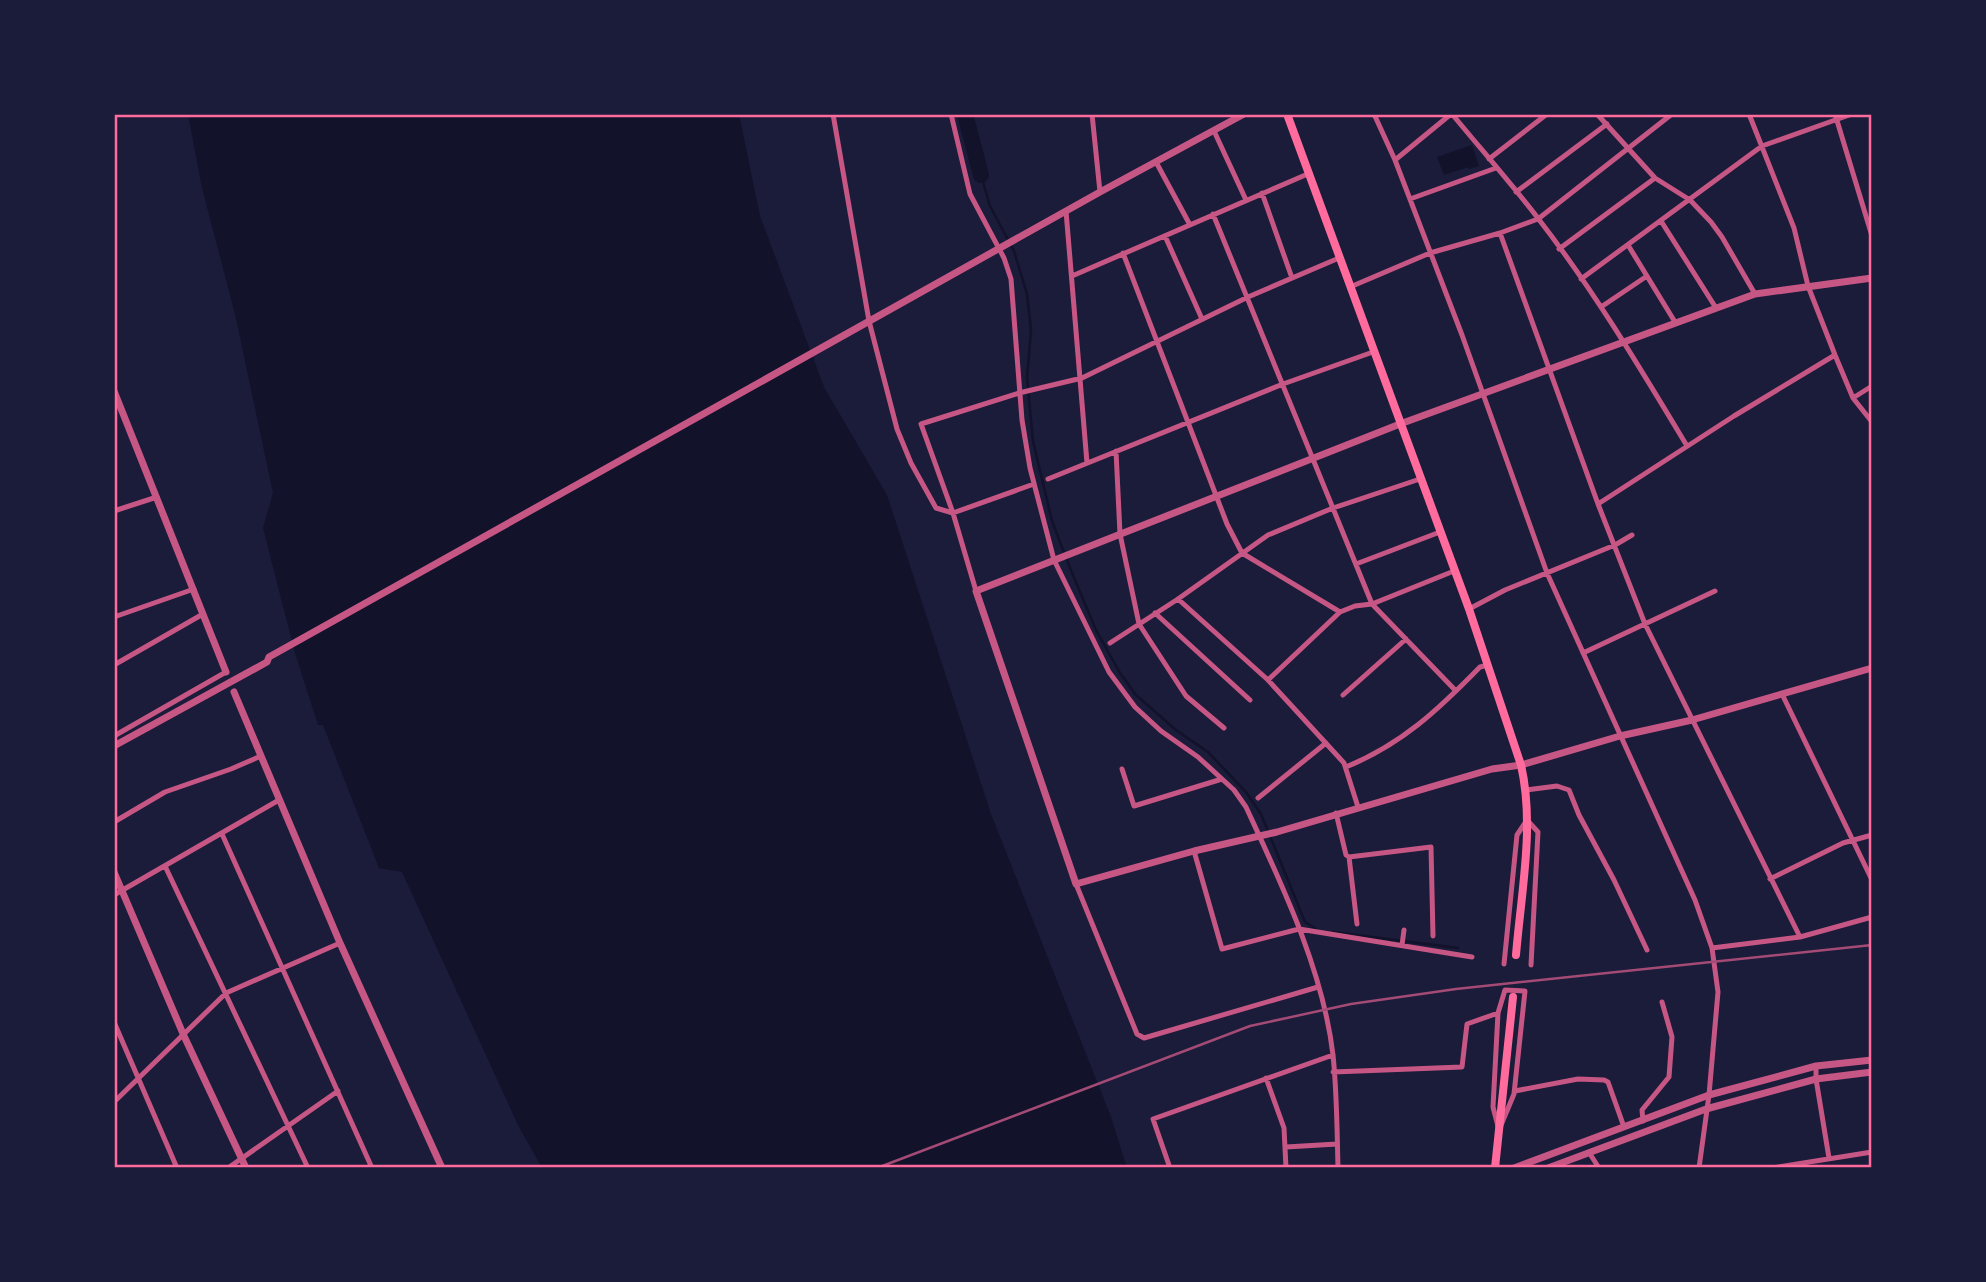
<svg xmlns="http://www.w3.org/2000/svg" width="1986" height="1282" font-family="Montserrat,sans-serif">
<rect width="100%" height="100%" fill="#1b1b3a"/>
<!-- water -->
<path fill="#12122b" d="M188 114H739L760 216 824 387 887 495 991 814 1111 1117 1127 1168H542L518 1125 402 872 379 868 323 725H318L295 653 263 528 273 493 235 314 202 188Z
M1472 145 1479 166 1469 169 1468 167 1444 175 1437 157Z"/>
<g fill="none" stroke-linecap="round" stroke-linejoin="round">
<!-- stream -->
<path stroke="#12122b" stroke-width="2.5" d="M981 175 990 206 1014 251 1027 294 1031 330 1027 378 1033 441 1052 521 1070 568 1096 630 1120 673 1136 695 1176 730 1208 752 1246 792 1261 814 1305 922 1316 929
M1333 932 1458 948"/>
<!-- river -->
<path stroke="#12122b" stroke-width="16" d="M965 114 981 175"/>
<!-- minor -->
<path stroke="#c65784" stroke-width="5" d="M833 114 869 321 897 429 911 463 936 508 953 513 1034 484
M951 114 970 194 1004 258 1011 279 1022 420 1030 468 1054 560 1109 672 1135 707 1161 731 1198 757 1234 790 1246 807C1282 885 1323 970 1333 1055 1337 1093 1337 1131 1338 1168
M1092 114 1100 192
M1374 114 1395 160 1462 335 1547 573 1695 900 1712 948 1718 992 1709 1095 1699 1168
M1452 114C1480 148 1510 182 1537 217 1593 289 1640 368 1687 446
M1597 114 1655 178 1690 200 1711 222 1722 237 1755 294
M1749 114 1794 228 1808 286 1835 355 1853 398 1872 422
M1835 114 1872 236
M1214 131 1246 200
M1489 159 1547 114
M1395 160 1451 114
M1156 162 1190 225
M1516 192 1607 124
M1262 193 1292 278
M1410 199 1496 168
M1066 211 1087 463
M1213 214 1372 604 1456 691
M1661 221 1716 308
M1500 233 1598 504 1645 624 1800 937
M1165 236 1202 319
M1628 245 1675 322
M1559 249 1655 178
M1123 253 1227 524 1242 553 1340 612
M1072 276 1310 173
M1581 279 1762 146 1852 114
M1350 287 1430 253 1500 233 1538 219 1672 114
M1601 307 1647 276
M1853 398 1872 386
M1116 451 1120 534 1139 624 1186 696 1224 728
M1048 479 1283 384 1373 352
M1598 504 1734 416 1835 355
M114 511 157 497
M1356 564 1440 532
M976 591 953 513 921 424 1019 393 1082 378 1248 297 1339 258
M1178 599 1268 680 1344 763 1358 807
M1469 609 1505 590 1615 545 1632 535
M1155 613 1250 700
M114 617 194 589
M1110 643 1178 599 1268 535 1333 508 1420 479
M1583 653 1715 591
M114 665 203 614
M1268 680 1340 612 1355 606 1372 604 1454 571
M1782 694 1872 880
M1343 695 1406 639
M114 736 226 672
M1346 767C1402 744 1438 710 1480 667L1488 665
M1122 769 1134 806 1222 779
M1526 790 1557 786 1569 790 1579 815 1614 880 1647 950
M1258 798 1326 743
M1336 813 1346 855 1349 857 1431 847 1433 936
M114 822 165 792 231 769 261 756
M222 834 372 1168
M1194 851 1222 949 1299 929 1472 957
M1349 857 1357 924
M165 866 308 1168
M1770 879 1843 843 1872 835
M1076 884 1137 1034 1144 1038 1318 987
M114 895 279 800
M1402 945 1404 930
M1712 948 1800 937 1872 917
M1504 964 1517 835 1527 820 1538 832 1531 965
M1505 990 1525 991 1514 1094 1499 1130 1493 1107 1498 1013Z
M114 1022 177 1168
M1816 1066V1079L1829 1158
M1333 1072 1462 1067 1467 1024 1498 1013
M1266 1078 1284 1128 1286 1168
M1515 1091 1578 1079 1604 1080 1608 1082 1624 1127
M114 1102 226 993 340 943
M1643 1121 1642 1110 1669 1077 1672 1037 1662 1002
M1286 1147 1337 1144
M1590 1154 1599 1168
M228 1168 338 1091
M1170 1168 1153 1119 1333 1055
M1772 1168 1872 1152"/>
<!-- tertiary -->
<path stroke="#c65784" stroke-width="7" d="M1872 278 1755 294 1400 424 976 591 1076 884 1194 851 1277 832 1492 769 1521 765 1620 736 1692 720 1872 668
M114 391 226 672
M234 692 340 943 442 1168
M114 746 267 662 269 657 1100 192 1244 114
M114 872 184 1036 246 1168
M1514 1168 1709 1095 1816 1066 1872 1060
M1548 1168 1706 1109 1816 1079 1872 1072"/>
<!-- secondary -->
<path stroke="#ff6b9d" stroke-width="8" d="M1287 114 1469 609 1521 765C1535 826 1521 893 1516 955
M1495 1168 1513 997"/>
<!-- rail -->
<path stroke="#a44b75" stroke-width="2.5" d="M877 1168 1250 1026 1351 1004 1456 989 1872 945"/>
</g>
<!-- border -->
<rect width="1986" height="1282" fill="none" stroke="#1b1b3a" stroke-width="231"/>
<rect x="116" y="116" width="1754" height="1050" fill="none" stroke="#ff6b9d" stroke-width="2.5"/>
</svg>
